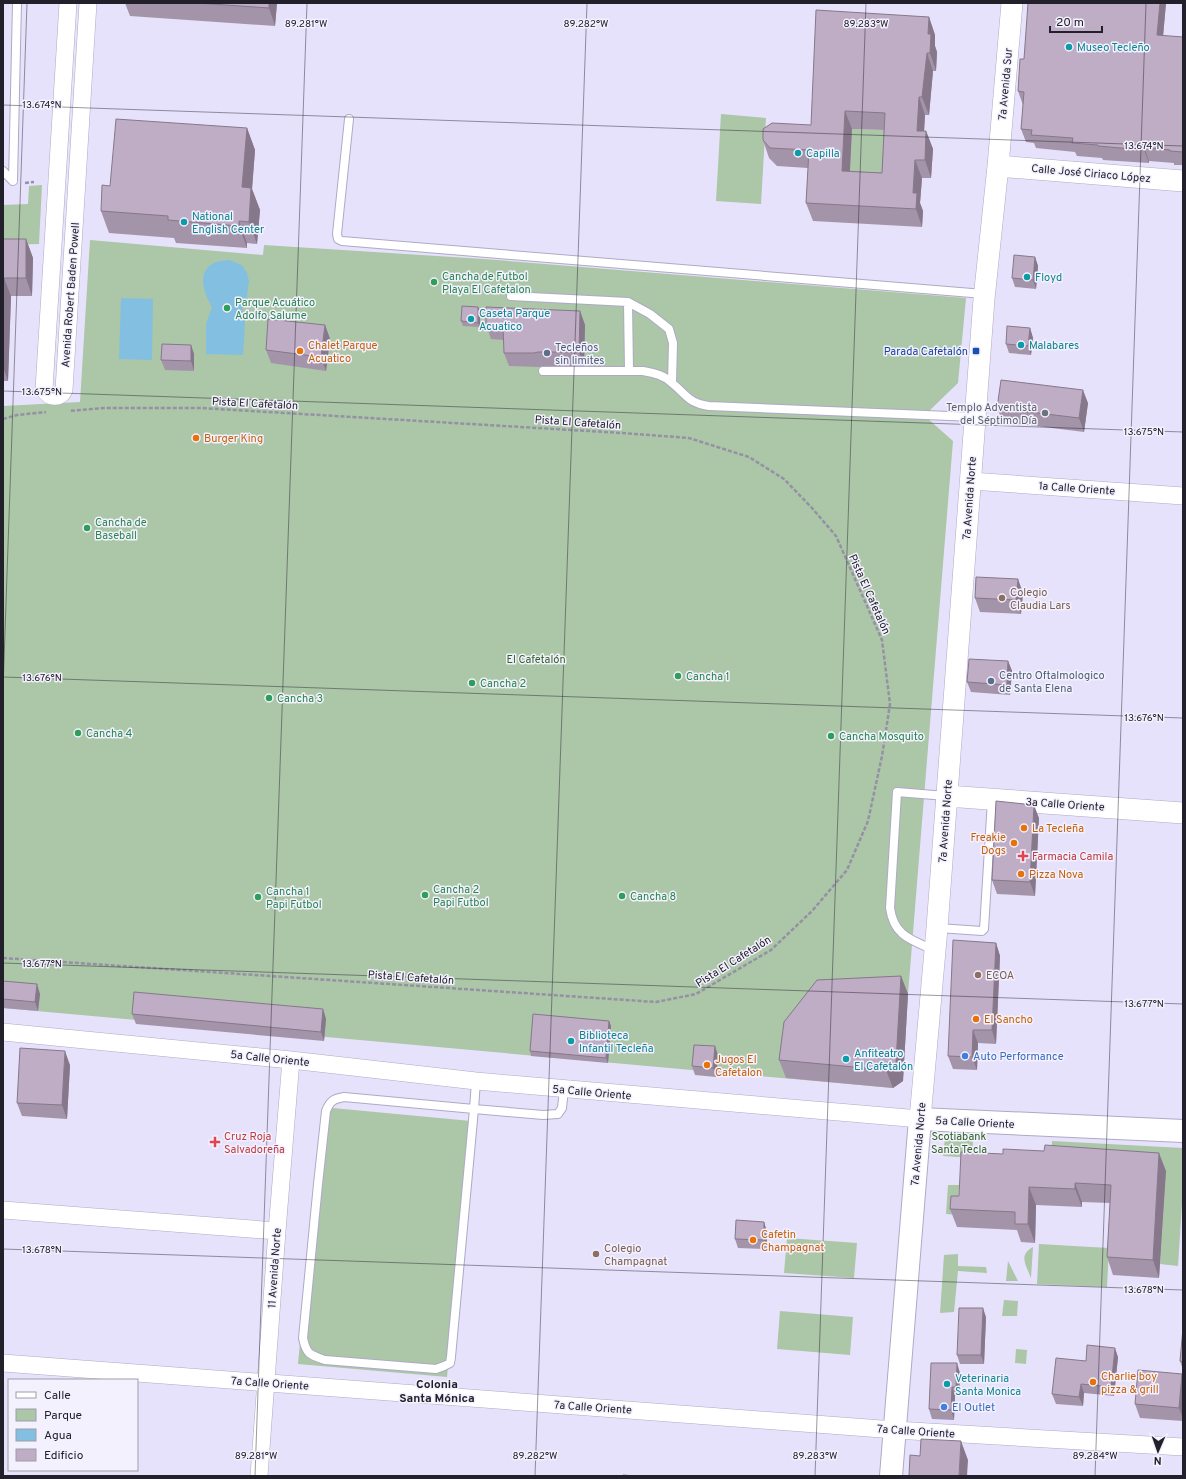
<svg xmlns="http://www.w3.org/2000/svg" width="1186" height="1479" font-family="Overpass,sans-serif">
<rect width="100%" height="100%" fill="#e7e2fb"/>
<!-- green -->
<path fill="#acc6a8" d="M721 114 766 118 761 204 716 201Z
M852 129 891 130 888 191 849 189Z
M42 185 39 244 3 245V205L28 204 29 186Z
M90 240 263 255 264 245 484 259 966 298 958 383 927 413V418L953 441 908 994 893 1088 3 1008V406L80 402Z
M322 1107 471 1121 447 1377 298 1364Z
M974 1125 972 1158 943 1156C945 1128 949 1131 974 1125Z
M1052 1141 1183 1148V1188L1178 1266 1160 1264 1166 1171 1051 1163Z
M948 1185H959L958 1215 946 1214Z
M787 1238 857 1243 854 1278 784 1273Z
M1039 1244 1109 1248 1107 1287 1037 1284Z
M1033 1247 1031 1278C1026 1265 1018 1255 1033 1247Z
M958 1254V1266L986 1267 987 1273 958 1271 954 1312 940 1313 944 1255Z
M1008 1261 1018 1281H1006Z
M1004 1300 1018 1301 1017 1316H1002Z
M780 1311 853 1317 850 1355 777 1349Z
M1016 1349 1027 1350 1026 1364 1015 1363Z"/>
<!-- water -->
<path fill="#83bfe0" d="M229 260 242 265 247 273 249 281 247 296 242 310 245 323 243 355 206 354V324L212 307C199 285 197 261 229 260Z
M121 298 153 299 152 360 119 359Z"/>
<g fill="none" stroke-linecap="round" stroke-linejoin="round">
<!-- service casing -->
<g stroke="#afa9c6" stroke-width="10">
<path id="service" d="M349 119 337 234 338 239 342 241 984 294
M3 171 13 181
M13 181 17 3
M511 296 628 302 650 314 669 329 673 343 672 382
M628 302 629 371
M543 371H643C654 373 664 375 672 383 687 395 688 403 709 406L974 417
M938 928 982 931 984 929 992 800
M934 950C911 940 894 936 890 908L897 792 946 796
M476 1081 474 1109 543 1115 558 1114 562 1108 564 1089
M344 1097 474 1109 451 1357 450 1363 444 1366 436 1369 325 1360C310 1355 306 1354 303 1338L318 1184 326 1111C330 1101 333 1099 344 1097Z"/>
</g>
<!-- minor casing -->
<g stroke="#afa9c6" stroke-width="18">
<path id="minor" d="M68 3 44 389C49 398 60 399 64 390L88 3
M971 481 1183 496
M3 1032 291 1060 476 1081 920 1119
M3 1210 277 1231
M3 1363 895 1430 1183 1447
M259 1476 277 1231 291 1060"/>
</g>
<!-- tertiary casing -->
<g stroke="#afa9c6" stroke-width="22">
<path id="tertiary" d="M998 166 1183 181
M947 796 1183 813
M920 1119 937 928 984 299 998 166 1012 3"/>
</g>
<!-- secondary casing -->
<g stroke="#afa9c6" stroke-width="24">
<path id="secondary" d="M891 1476 920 1119 1183 1131"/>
</g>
<!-- path -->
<path stroke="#9591a4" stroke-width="2.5" stroke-dasharray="4 2" stroke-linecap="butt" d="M25 183 34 182
M3 419 17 415 46 412
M3 958 656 1002 696 994 771 950 812 911 847 870 868 821 882 756 890 704 882 640 836 536 812 508 784 479 749 457 689 438 622 433 201 408H105L69 411"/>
<!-- service -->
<use href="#service" stroke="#fff" stroke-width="8"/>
<!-- minor -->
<use href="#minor" stroke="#fff" stroke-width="17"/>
<!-- tertiary -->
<use href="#tertiary" stroke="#fff" stroke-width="21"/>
<!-- secondary -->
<use href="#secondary" stroke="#fff" stroke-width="22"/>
</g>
<!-- wall -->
<path fill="#a494a9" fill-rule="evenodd" d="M125 3H277L275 26 130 16Z
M1166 3 1163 36 1183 37V165H1174V163L1149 161V163L1103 160 1102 158 1077 156 1075 152 1036 148 1034 143 1026 142 1021 129 1023 105 1018 91 1024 59Z
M929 17 935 35V46L937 52 936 71H933L929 115H925L924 131H926L933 149 931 178H922L920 203 923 211 922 227 813 221 806 203 808 168 777 166 769 158 763 140 811 125ZM852 129 884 130 882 173 850 171Z
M247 128 255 150 252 189 260 210 257 244 247 243V248L176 243 174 238 109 233 101 211 110 186Z
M3 239H26L33 258 32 296H11L8 381H3Z
M1035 257 1038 266 1036 289 1015 287 1012 278Z
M478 307 480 312V327L463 326 461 321Z
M580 311 585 325 584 366H543L539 367 509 366 504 353V340L491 339 486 325Z
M325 325 330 339 326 371 271 363 266 350Z
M1030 328 1033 338 1031 355 1009 353 1006 344Z
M191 345 194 354V371L165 370 161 360Z
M1088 403 1084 432 1003 422 997 408Z
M1023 593 1021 614 980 612 975 598Z
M1008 661 1012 671 1010 695 971 692 967 682Z
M1039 818 1035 896 997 894 992 880Z
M996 943 1000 956 996 1044 978 1043 977 1070 953 1069 948 1056Z
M901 976 908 994 903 1081 893 1088 786 1078 779 1060Z
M3 981 40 994 38 1011 3 1008Z
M323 1009 326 1019 324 1041 136 1024 132 1014Z
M609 1021 611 1026 608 1063 531 1056 530 1051Z
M715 1046 718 1056 716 1077 695 1075 692 1066Z
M70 1065 67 1119 22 1116 17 1103Z
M1003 1154 1166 1171 1159 1278 1113 1275 1107 1257 1110 1203 1082 1202V1207L1036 1205 1035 1243 1021 1242 1017 1230 957 1227 950 1209 959 1196Z
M764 1222 767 1232V1249L738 1248 735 1239Z
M986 1317 984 1364H960L957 1355Z
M1183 1328V1370L1180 1361Z
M1118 1357 1114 1396 1084 1393 1083 1406 1056 1404 1052 1394 1086 1361Z
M960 1373 959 1396H955L954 1420 932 1419 929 1409Z
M1182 1374 1183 1377V1421L1140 1418 1135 1404Z"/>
<!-- shaded-wall -->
<path fill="#86788a" d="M269 3H277L275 26 269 8Z
M1160 3H1166L1162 48 1157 35Z
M929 17 935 35V46L937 52 936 71 930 53 928 34Z
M927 53 933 71 929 115 922 97Z
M919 97 925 115 923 149 917 131Z
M845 111 852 129 849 189 842 171Z
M247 128 255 150 252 189 260 210 257 244 249 222 242 187Z
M926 131 933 149 931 178 925 160Z
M1144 147 1149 161V163L1144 150Z
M915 160 922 178 920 203 923 211 922 227 916 209 913 193Z
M239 221 247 243V248L239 226Z
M26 239 33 258 32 296 26 278Z
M1035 257 1038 266 1036 289 1033 280Z
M4 278 11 296 8 381 3 367V304Z
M478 307 480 312V327L478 323Z
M580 311 585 325 584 366 579 352Z
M325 325 330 339 326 371 321 357Z
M1030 328 1033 338 1031 355 1028 346Z
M191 345 194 354V371L191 361Z
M1083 390 1088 403 1084 432 1079 418Z
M1018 579 1023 593 1021 614 1016 600Z
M1008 661 1012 671 1010 695 1007 685Z
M1034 805 1039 818 1035 896 1030 882Z
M996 943 1000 956 996 1044 992 1030Z
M901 976 908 994 903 1081 893 1088 886 1070Z
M37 984 40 994 38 1011 35 1002Z
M323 1009 326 1019 324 1041 321 1032Z
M609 1021 611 1026 608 1063 606 1058Z
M973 1030 978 1043 977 1070 972 1057Z
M715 1046 718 1056 716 1077 713 1068Z
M65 1051 70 1065 67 1119 62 1105Z
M1159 1153 1166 1171 1159 1278 1153 1260Z
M1075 1183 1082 1202V1207L1075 1189Z
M1029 1187 1036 1205 1035 1243 1028 1224Z
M764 1222 767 1232V1249L764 1240Z
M983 1308 986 1317 984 1364 981 1355Z
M1115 1348 1118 1357 1114 1396 1111 1387Z
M957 1363 960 1373 959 1396 956 1387Z
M1182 1374 1183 1377V1419L1179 1408Z
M1081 1384 1084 1393 1083 1406 1079 1397Z
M952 1387 955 1396 954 1420 951 1410Z
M961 1441 968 1460 967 1476H959Z"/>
<!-- building -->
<path fill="#bfacc5" stroke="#86788a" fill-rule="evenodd" d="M197 3H269V8Z
M1028 3H1160L1157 35 1183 37V152L1170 151V150L1144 147V150L1098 146V145L1072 143 1073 138 1031 135 1032 130 1021 129 1024 92 1018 91 1020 59H1024Z
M816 10 929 17 928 34H931L930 53H927L922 97H919L917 131H926L925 160H915L913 193H917L916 209 806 203 809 150 770 148 763 140V129L772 123 811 125ZM845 111 885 113 882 173 842 171Z
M116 119 247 128 242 187 251 188 249 222 239 221V226L168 220V216L101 211 102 185 110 186Z
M3 239H26V278H4L3 304Z
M1014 255 1035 257 1033 280 1012 278Z
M462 306 478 307V323L461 321Z
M486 307 580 311 579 352H538L534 353H504L503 326 486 325Z
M268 319 325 325 321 357 266 350Z
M1007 326 1030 328 1028 346 1006 344Z
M162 344 191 345V361L161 360Z
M1001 380 1083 390 1079 418 997 408Z
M976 577 1018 579 1016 600 975 598Z
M969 659 1008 661 1007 685 967 682Z
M996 801 1034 805 1030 882 992 880Z
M953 940 996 943 992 1030H973L972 1057 948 1056Z
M901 976 896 1062 886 1070 779 1060 784 1022 817 980Z
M3 981 37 984 35 1002 3 999Z
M134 992 323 1009 321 1032 132 1014Z
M533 1014 609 1021 606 1058 530 1051Z
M694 1045 715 1046 713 1068 692 1066Z
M20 1048 65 1051 62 1105 17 1103Z
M1045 1145 1159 1153 1153 1260 1107 1257 1111 1185 1075 1183V1189L1029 1187 1028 1224H1015V1212L950 1209 951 1196H959L961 1152 1003 1154V1149L1044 1151Z
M736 1220 764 1222V1240L735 1239Z
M959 1308H983L981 1355H957Z
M1183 1328V1362L1180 1361Z
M1087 1345 1115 1348 1111 1387 1081 1384 1079 1397 1052 1394 1056 1358 1086 1361Z
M931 1363H957L956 1387H952L951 1410 929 1409Z
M1138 1370 1182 1374 1179 1408 1135 1404Z
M921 1439 961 1441 959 1476H909L910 1455 920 1456Z
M623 1475 635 1476H622Z"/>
<!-- ticks -->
<path fill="none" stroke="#22202b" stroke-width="1" stroke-opacity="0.45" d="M3 105 1183 146M3 391 1183 432M3 677 1183 718M3 689 27 3M3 963 1183 1004M3 1249 1183 1290M255 1476 307 3M535 1476 587 3M815 1476 866 3M1095 1476 1146 3"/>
<!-- markers -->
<g fill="#0f9aa8" stroke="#f4f1fe" stroke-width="1.5">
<circle cx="1069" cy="47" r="4"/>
<circle cx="798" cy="153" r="4"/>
<circle cx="184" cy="222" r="4"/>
<circle cx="1027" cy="277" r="4"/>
<circle cx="471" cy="319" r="4"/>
<circle cx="1021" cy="345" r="4"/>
<circle cx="571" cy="1041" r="4"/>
<circle cx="846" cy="1059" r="4"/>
<circle cx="947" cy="1384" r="4"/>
</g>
<g fill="#2e9e5b" stroke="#f4f1fe" stroke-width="1.5">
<circle cx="434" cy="282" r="4"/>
<circle cx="227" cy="308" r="4"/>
<circle cx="87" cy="528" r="4"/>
<circle cx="678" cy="676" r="4"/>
<circle cx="472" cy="683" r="4"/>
<circle cx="269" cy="698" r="4"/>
<circle cx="78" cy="733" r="4"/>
<circle cx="831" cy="736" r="4"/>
<circle cx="425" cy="895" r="4"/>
<circle cx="622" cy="896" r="4"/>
<circle cx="258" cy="897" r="4"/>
</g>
<g fill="#e8710a" stroke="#f4f1fe" stroke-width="1.5">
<circle cx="300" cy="351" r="4"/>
<circle cx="196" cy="438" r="4"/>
<circle cx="1024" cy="828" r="4"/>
<circle cx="1014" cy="843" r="4"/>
<circle cx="1021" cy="874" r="4"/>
<circle cx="976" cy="1019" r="4"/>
<circle cx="707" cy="1065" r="4"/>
<circle cx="753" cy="1240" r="4"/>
<circle cx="1093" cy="1382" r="4"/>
</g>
<rect fill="#1a4fb4" stroke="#f4f1fe" stroke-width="1.5" x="972" y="347" width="8" height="8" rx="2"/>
<g fill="#5c6f8a" stroke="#f4f1fe" stroke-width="1.5">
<circle cx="547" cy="353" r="4"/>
<circle cx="991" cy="681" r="4"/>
</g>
<circle fill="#6b7280" stroke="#f4f1fe" stroke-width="1.5" cx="1045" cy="413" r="4"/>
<g fill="#8d6e63" stroke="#f4f1fe" stroke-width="1.5">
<circle cx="1002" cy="598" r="4"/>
<circle cx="978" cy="975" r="4"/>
<circle cx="596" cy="1254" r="4"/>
</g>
<g fill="#e0444e" stroke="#f4f1fe" stroke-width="1.5">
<path d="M1021 850h4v4h4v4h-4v4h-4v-4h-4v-4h4z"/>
<path d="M213 1136h4v4h4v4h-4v4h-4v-4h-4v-4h4z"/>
</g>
<g fill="#3f7fe0" stroke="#f4f1fe" stroke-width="1.5">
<circle cx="965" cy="1056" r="4"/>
<circle cx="944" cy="1407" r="4"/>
</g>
<g text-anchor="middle" stroke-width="3" stroke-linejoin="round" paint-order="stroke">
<!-- culture labels -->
<g font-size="11" fill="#0d838f" stroke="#f4f1fe" text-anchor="start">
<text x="1077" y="51">Museo Tecleño</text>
<text x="806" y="157">Capilla</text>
<text x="192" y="220">National<tspan x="192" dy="13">English Center</tspan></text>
<text x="1035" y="281">Floyd</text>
<text x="479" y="317">Caseta Parque<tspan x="479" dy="13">Acuatico</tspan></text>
<text x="1029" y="349">Malabares</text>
<text x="579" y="1039">Biblioteca<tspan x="579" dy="13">Infantil Tecleña</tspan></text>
<text x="854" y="1057">Anfiteatro<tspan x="854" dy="13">El Cafetalón</tspan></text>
<text x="955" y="1382">Veterinaria<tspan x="955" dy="13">Santa Monica</tspan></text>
</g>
<!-- street labels -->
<g font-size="11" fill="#22202b" stroke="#f4f1fe">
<text transform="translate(1005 84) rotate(-85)" y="4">7a Avenida Sur</text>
<text transform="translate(1091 173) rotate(5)" y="4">Calle José Ciriaco López</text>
<text transform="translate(70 295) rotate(-86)" y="4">Avenida Robert Baden Powell</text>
<text transform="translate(255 403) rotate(3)" y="4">Pista El Cafetalón</text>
<text transform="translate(578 422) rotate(4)" y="4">Pista El Cafetalón</text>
<text transform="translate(1077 488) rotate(4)" y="4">1a Calle Oriente</text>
<text transform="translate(969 498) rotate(-86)" y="4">7a Avenida Norte</text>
<text transform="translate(870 594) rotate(66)" y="4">Pista El Cafetalón</text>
<text transform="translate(1065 804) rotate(4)" y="4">3a Calle Oriente</text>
<text transform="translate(945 821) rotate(-86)" y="4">7a Avenida Norte</text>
<text transform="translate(733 961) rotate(-32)" y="4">Pista El Cafetalón</text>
<text transform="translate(411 977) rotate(4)" y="4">Pista El Cafetalón</text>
<text transform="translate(270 1058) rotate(6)" y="4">5a Calle Oriente</text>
<text transform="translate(592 1092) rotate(5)" y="4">5a Calle Oriente</text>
<text transform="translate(975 1122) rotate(3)" y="4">5a Calle Oriente</text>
<text transform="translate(918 1144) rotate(-85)" y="4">7a Avenida Norte</text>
<text transform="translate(274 1268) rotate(-86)" y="4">11 Avenida Norte</text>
<text transform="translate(270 1383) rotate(4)" y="4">7a Calle Oriente</text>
<text transform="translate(593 1407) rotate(4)" y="4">7a Calle Oriente</text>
<text transform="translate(916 1431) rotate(4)" y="4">7a Calle Oriente</text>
</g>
<!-- leisure labels -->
<g font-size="11" fill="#27864d" stroke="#f4f1fe" text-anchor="start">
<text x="442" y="280">Cancha de Futbol<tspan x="442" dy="13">Playa El Cafetalon</tspan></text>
<text x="235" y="306">Parque Acuático<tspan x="235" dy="13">Adolfo Salume</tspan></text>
<text x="95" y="526">Cancha de<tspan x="95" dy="13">Baseball</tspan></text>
<text x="686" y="680">Cancha 1</text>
<text x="480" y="687">Cancha 2</text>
<text x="277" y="702">Cancha 3</text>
<text x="86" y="737">Cancha 4</text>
<text x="839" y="740">Cancha Mosquito</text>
<text x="433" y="893">Cancha 2<tspan x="433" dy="13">Papi Futbol</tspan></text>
<text x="266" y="895">Cancha 1<tspan x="266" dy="13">Papi Futbol</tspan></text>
<text x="630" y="900">Cancha 8</text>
</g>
<!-- food labels -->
<g font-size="11" fill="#c56008" stroke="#f4f1fe" text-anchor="start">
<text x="308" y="349">Chalet Parque<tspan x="308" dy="13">Acuatico</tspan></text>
<text x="204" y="442">Burger King</text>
<text x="1032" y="832">La Tecleña</text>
<text x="1006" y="841" text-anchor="end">Freakie<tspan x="1006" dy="13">Dogs</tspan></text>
<text x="1029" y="878">Pizza Nova</text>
<text x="984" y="1023">El Sancho</text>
<text x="715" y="1063">Jugos El<tspan x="715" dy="13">Cafetalon</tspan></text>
<text x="761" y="1238">Cafetin<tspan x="761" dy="13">Champagnat</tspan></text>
<text x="1101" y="1380">Charlie boy<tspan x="1101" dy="13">pizza &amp; grill</tspan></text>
</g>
<!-- service labels -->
<g font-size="11" fill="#4e5e75" stroke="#f4f1fe" text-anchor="start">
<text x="555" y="351">Tecleños<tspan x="555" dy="13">sin limites</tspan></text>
<text x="999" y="679">Centro Oftalmologico<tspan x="999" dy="13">de Santa Elena</tspan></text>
</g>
<!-- transit labels -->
<g font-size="11" fill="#164399" stroke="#f4f1fe" text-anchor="end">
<text x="968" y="355">Parada Cafetalón</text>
</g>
<!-- worship labels -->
<g font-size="11" fill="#5b616d" stroke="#f4f1fe" text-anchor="end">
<text x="1037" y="411">Templo Adventista<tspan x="1037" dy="13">del Séptimo Día</tspan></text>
</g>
<!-- education labels -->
<g font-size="11" fill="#785e54" stroke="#f4f1fe" text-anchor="start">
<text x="1010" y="596">Colegio<tspan x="1010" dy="13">Claudia Lars</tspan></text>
<text x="986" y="979">ECOA</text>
<text x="604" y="1252">Colegio<tspan x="604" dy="13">Champagnat</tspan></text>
</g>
<!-- park labels -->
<g font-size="11" fill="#2e6327" stroke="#f4f1fe">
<text x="536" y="663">El Cafetalón</text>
<text x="959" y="1140">Scotiabank<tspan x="959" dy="13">Santa Tecla</tspan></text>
</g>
<!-- health labels -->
<g font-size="11" fill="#be3a42" stroke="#f4f1fe" text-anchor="start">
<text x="1032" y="860">Farmacia Camila</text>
<text x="224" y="1140">Cruz Roja<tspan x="224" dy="13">Salvadoreña</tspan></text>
</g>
<!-- shop labels -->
<g font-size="11" fill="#366cbe" stroke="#f4f1fe" text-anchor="start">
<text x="973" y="1060">Auto Performance</text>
<text x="952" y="1411">El Outlet</text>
</g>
<!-- neighbourhood labels -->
<g font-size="12" font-weight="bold" fill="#22202b" stroke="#f4f1fe">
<text x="437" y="1388">Colonia<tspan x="437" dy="14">Santa Mónica</tspan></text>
</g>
</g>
<g font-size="10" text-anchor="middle" fill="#22202b" stroke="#f4f1fe" stroke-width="3" stroke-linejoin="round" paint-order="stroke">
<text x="306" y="27">89.281°W</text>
<text x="586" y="27">89.282°W</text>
<text x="866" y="27">89.283°W</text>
<text x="42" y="108">13.674°N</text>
<text x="1144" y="149">13.674°N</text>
<text x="42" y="395">13.675°N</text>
<text x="1144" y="435">13.675°N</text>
<text x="42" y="681">13.676°N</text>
<text x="1144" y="721">13.676°N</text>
<text x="42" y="967">13.677°N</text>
<text x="1144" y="1007">13.677°N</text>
<text x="42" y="1253">13.678°N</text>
<text x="1144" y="1293">13.678°N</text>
<text x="256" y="1459">89.281°W</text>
<text x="535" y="1459">89.282°W</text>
<text x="815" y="1459">89.283°W</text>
<text x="1095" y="1459">89.284°W</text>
</g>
<!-- border -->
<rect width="1186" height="1479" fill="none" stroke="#22202b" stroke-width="8"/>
<!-- legend -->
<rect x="8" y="1379" width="130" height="92" fill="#f4f1fe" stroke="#a09daa"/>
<rect x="16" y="1392" width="20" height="6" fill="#ffffff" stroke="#a09daa"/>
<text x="44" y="1399" font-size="12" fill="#22202b">Calle</text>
<rect x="16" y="1409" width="20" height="12" fill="#acc6a8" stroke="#a09daa"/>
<text x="44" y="1419" font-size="12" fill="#22202b">Parque</text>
<rect x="16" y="1429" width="20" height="12" fill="#83bfe0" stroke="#a09daa"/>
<text x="44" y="1439" font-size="12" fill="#22202b">Agua</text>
<rect x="16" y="1449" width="20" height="12" fill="#bfacc5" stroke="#a09daa"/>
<text x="44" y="1459" font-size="12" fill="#22202b">Edificio</text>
<!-- north arrow -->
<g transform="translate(1158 1451) rotate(182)" stroke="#f4f1fe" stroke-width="3" paint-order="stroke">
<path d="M0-3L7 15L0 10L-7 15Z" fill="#22202b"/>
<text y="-6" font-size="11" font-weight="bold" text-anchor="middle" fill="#22202b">N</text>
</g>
<!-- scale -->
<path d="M1050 26v6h52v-6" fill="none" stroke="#22202b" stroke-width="2"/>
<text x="1056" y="26" font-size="12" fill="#22202b" stroke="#f4f1fe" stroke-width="3" paint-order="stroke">20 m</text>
</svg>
